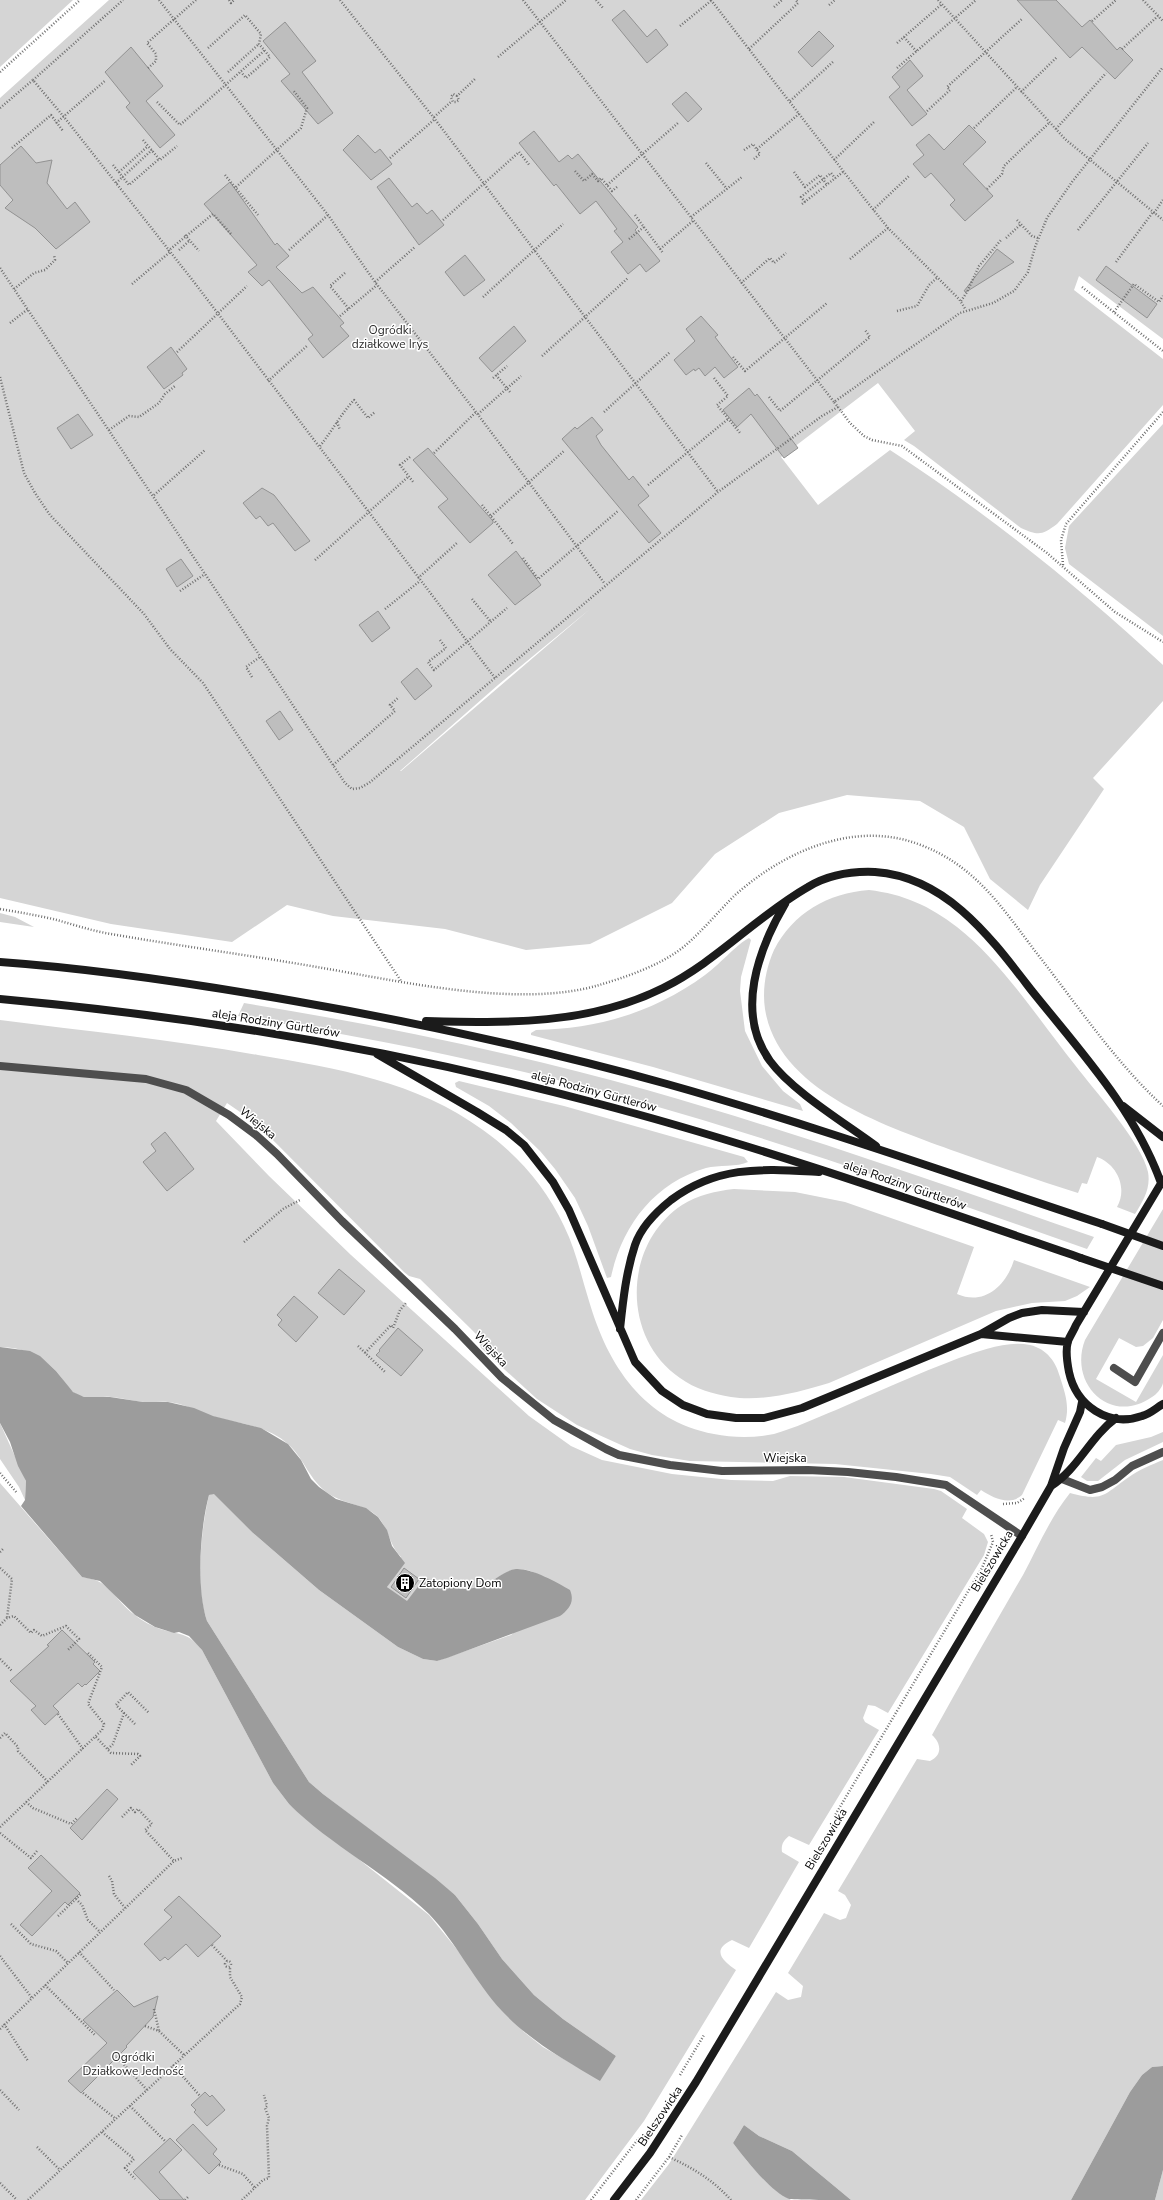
<svg xmlns="http://www.w3.org/2000/svg" width="1163" height="2200" font-family="'Nunito Sans',sans-serif">
<rect width="100%" height="100%" fill="#fff"/>
<!-- green -->
<path fill="#d5d5d5" fill-rule="evenodd" d="M0 0H73L0 67Z
M109 0H1163V339L1079 276 1074 290 1163 359V405L1057 524C1042 535 1039 536 1021 528L914 446 904 440 915 431 878 383 781 457 818 505 890 450C987 513 1078 586 1163 665V701L1093 778 1104 789 1040 885 1028 910 990 879 964 827 920 801 847 795 779 813 715 854 672 903 590 944 526 950 445 929 333 916 287 905 232 942 111 924 0 898V98ZM590 609 401 771H400L498 685Z
M1163 424V636L1069 564 1065 548 1069 526Z
M869 890C903 894 930 906 957 927 1002 962 1039 1020 1075 1065 1094 1090 1142 1143 1148 1172 1151 1188 1143 1201 1135 1214L1117 1207C1128 1188 1117 1164 1097 1157L1087 1184 1082 1183 1078 1193C1037 1180 997 1166 957 1152 889 1127 778 1092 765 1009 762 989 766 968 774 950 793 913 828 893 869 890Z
M0 913 15 917 34 927 0 922Z
M749 938 751 940 741 977 740 991 745 1031 762 1066 783 1091 800 1104 803 1111 653 1067 531 1035V1033L536 1030C597 1029 655 1012 705 975 717 967 738 943 749 938Z
M244 1003C379 1025 515 1053 647 1090 798 1133 946 1185 1094 1237L1087 1249C939 1197 792 1145 641 1102 508 1065 373 1038 238 1016Z
M0 1020C86 1031 172 1040 258 1055 336 1068 418 1082 483 1130 518 1155 546 1187 564 1226 576 1250 581 1276 589 1301 608 1366 644 1421 714 1434 733 1438 755 1438 774 1434 795 1428 816 1418 836 1410 877 1392 917 1374 959 1358 980 1351 1007 1340 1030 1345 1047 1349 1056 1362 1060 1377 1065 1393 1070 1406 1065 1423L1058 1420 1022 1495C1010 1506 993 1498 981 1490L977 1495 950 1477 931 1474 835 1464 690 1461 652 1455 630 1449 577 1425 537 1399 481 1348 477 1335 470 1328 420 1279 409 1276 404 1272 256 1123 227 1103 216 1121 269 1176 351 1255 529 1416 571 1446 602 1460 672 1474 731 1480 773 1481 790 1476 844 1477 934 1489 941 1491 967 1509 962 1518 984 1534 988 1542 984 1555 888 1713 875 1706 868 1705 863 1718 865 1722 879 1730 809 1845 789 1836C783 1841 781 1845 782 1852L799 1862 749 1948 732 1940C710 1950 724 1962 736 1970L644 2121 585 2200H0V1483L82 1577C111 1580 114 1600 135 1615 142 1621 152 1626 160 1629 180 1635 188 1632 202 1650L273 1783 289 1804 429 1915 524 2032 543 2047 600 2080 616 2056 563 2019 534 1995 502 1959 478 1924 455 1895 323 1794 309 1782 207 1621C195 1586 201 1530 209 1495L214 1493 253 1533 319 1590 398 1647 423 1659 437 1661 511 1635 562 1586C546 1581 535 1568 516 1569 508 1570 499 1577 491 1581 463 1596 452 1587 426 1578L423 1580 407 1602 387 1587 401 1557C390 1546 389 1531 379 1518 368 1505 344 1504 329 1494 308 1479 306 1461 289 1445 267 1424 236 1424 208 1415 195 1410 182 1403 168 1402 160 1401 152 1403 144 1402 133 1401 122 1398 111 1397 102 1396 92 1399 84 1397 69 1394 65 1381 56 1371 41 1355 22 1347 0 1347Z
M459 1081 564 1106 744 1157 748 1162C738 1167 718 1165 706 1168 654 1183 622 1226 611 1277L607 1278 588 1226 575 1198 555 1169 540 1151 511 1123 489 1106 456 1087 455 1083Z
M734 1189 795 1192 845 1202 974 1247 957 1294C984 1306 1006 1286 1014 1260L1090 1287 1077 1296 1065 1301 1032 1303 996 1311 829 1383C800 1392 762 1402 731 1397 713 1394 695 1389 680 1378 621 1338 623 1244 682 1205 698 1195 716 1191 734 1189Z
M1163 1209V1320L1153 1338 1143 1346 1136 1347 1119 1338 1096 1379 1136 1402 1163 1355C1163 1364 1163 1374 1163 1383 1162 1388 1156 1395 1152 1397 1111 1426 1068 1384 1085 1340Z
M0 1423 26 1481 25 1500 19 1487 0 1459Z
M1163 1432V1442L1125 1460 1098 1481H1087L1081 1477 1096 1458 1101 1461 1116 1445 1151 1437Z
M1163 1460V2066L1152 2067 1142 2075 1130 2092 1071 2200H851L792 2151 759 2136 744 2125 733 2143C749 2164 767 2187 791 2200H641L669 2164 776 1992 788 2000 801 1997 803 1986 788 1973 824 1913 840 1920 846 1918 851 1905 845 1895 838 1891 917 1759 930 1761C943 1755 941 1743 932 1735 962 1681 992 1628 1023 1575 1038 1547 1050 1518 1070 1493 1104 1502 1103 1495 1129 1477 1140 1469 1151 1465 1163 1460Z
M1163 2170V2200H1155Z"/>
<!-- water -->
<path fill="#9c9c9c" d="M0 1347 30 1351 40 1356 56 1371 73 1392 84 1397H110L143 1402H168L194 1408 213 1416 261 1428 288 1444 301 1460 311 1479 319 1487 336 1499 366 1508 378 1517 387 1530 392 1546 405 1563 387 1587 407 1601 423 1580 426 1578C452 1587 463 1596 491 1581 499 1577 507 1570 516 1569 531 1568 557 1582 570 1590 575 1602 569 1609 560 1616L447 1658 437 1661 423 1659 398 1647 319 1590 253 1533 214 1494 209 1495C200 1529 196 1587 207 1621L309 1782 323 1794 435 1878 455 1895 478 1924 502 1959 534 1995 563 2019 616 2056 600 2081C565 2060 530 2041 502 2011 475 1982 456 1942 429 1914 387 1873 331 1846 289 1804L273 1783 202 1650 189 1636 179 1632 174 1633 155 1627 135 1615 100 1581 82 1577 21 1506 25 1500 26 1481 18 1466 10 1442 0 1423Z
M1163 2066V2170L1155 2200H1071L1130 2092 1142 2075 1152 2067Z
M744 2125 759 2136 792 2151 851 2200C838 2200 799 2200 789 2199 771 2192 745 2159 733 2143Z"/>
<!-- building -->
<path fill="#bebebe" stroke="#929292" d="M1017 0H1056L1082 27 1090 20 1117 50 1120 47 1133 60 1115 79 1082 47 1070 58Z
M624 10 647 37 656 29 668 45 647 63 612 20Z
M285 22 316 61 302 72 333 113 318 124 281 81 290 74 263 41Z
M819 31 834 46 812 67 798 52Z
M131 47 163 86 146 101 175 135 160 148 126 107 130 103 105 72Z
M910 60 923 76 907 90 927 114 912 126 889 97 900 87 892 77Z
M686 92 702 109 688 122 672 104Z
M969 125 986 142 963 164 993 196 965 221 950 205 955 200 931 173 925 178 913 164 924 155 916 145 929 134 944 150Z
M534 131 559 162 568 155 572 159 578 154 638 227 635 230 660 261 646 272 640 264 628 274 611 252 623 242 614 231 617 229 596 201 580 214 556 184 554 186 519 143Z
M358 135 375 153 380 149 392 164 371 180 343 150Z
M21 146 36 163 52 160 47 183 67 209 75 202 90 222 56 249 35 228 5 208 13 200 0 185V165Z
M389 178 412 207 417 203 427 214 432 210 444 225 419 245 377 187Z
M230 182 275 245 277 243 289 256 276 267 302 293 313 287 344 323 340 326 349 336 323 358 308 339 313 335 269 280 262 286 248 272 257 265 204 204Z
M997 249 1014 262 966 292 964 291Z
M465 255 485 280 464 296 445 272Z
M1106 266 1157 304 1147 318 1096 280Z
M701 316 718 335 715 337 738 367 724 378 715 367 705 376 699 368 695 371 694 369 686 375 674 360 695 341 686 329Z
M514 326 526 341 492 372 479 358Z
M171 347 187 369 182 373 183 375 164 389 147 367Z
M749 388 755 396 757 394 798 448 784 458 751 414 737 427 723 410Z
M78 414 93 435 71 449 57 428Z
M592 417 603 430 596 436 601 445 629 480 633 476 649 496 638 505 661 533 649 543 562 439 575 427 577 429Z
M428 448 493 521V523L470 543 438 507 448 499 413 460Z
M262 488 274 495 310 541 295 551 273 523 268 526 260 516 256 519 243 503Z
M516 551 541 585 515 605 488 575Z
M181 559 193 576 177 587 166 569Z
M378 611 390 628 372 642 359 625Z
M417 668 432 686 415 700 401 682Z
M280 711 293 730 279 740 266 721Z
M165 1132 194 1169 167 1191 143 1162 156 1151 151 1144Z
M339 1269 365 1291 344 1315 318 1293Z
M294 1296 318 1317 296 1342 278 1325 282 1320 277 1315Z
M398 1328 423 1350 401 1376 376 1355 380 1351 379 1350Z
M404 1568 419 1579 406 1598 391 1587Z
M62 1630 95 1662 93 1664 100 1671 86 1685 85 1684 82 1687 78 1683 53 1706 59 1712 45 1725 31 1710 36 1706 10 1681 49 1646 47 1645Z
M107 1789 118 1799 82 1840 70 1828Z
M41 1855 80 1893 68 1905 65 1902 32 1936 20 1925 52 1891 28 1868Z
M179 1896 221 1936 198 1957 186 1944 168 1960 165 1957 160 1961 144 1944 172 1917 164 1910Z
M117 1990 134 2007 158 1996 153 2017 126 2046 127 2047 81 2093 68 2081 107 2043 83 2020Z
M205 2092 210 2097 212 2095 225 2110 207 2126 194 2112 196 2110 191 2105Z
M193 2124 217 2149 213 2154 221 2162 209 2174 176 2140Z
M170 2138 182 2150 159 2172 184 2200H160L133 2172Z"/>
<g fill="none" stroke-linecap="round" stroke-linejoin="round">
<!-- path -->
<path stroke="#707070" stroke-width="2.5" stroke-dasharray="1 2" stroke-linecap="butt" d="M159 0 328 215 375 282 476 412 605 584
M229 0 231 3 234 0
M340 0 434 118 718 492
M523 0 834 402
M596 0 603 8
M711 0 864 198 888 228 959 299 966 310
M938 0 1065 139 1163 220
M1143 0 1163 21
M829 5 835 0
M774 7 782 0
M1092 21 1116 0
M680 26 712 0
M904 37 917 52
M897 43 942 4
M208 48 245 15 261 34 259 44 270 57 246 78 241 72
M749 49 798 3 796 0
M1122 49 1158 16
M498 57 566 0
M148 68 156 61V54L147 43 196 0
M897 68 976 0
M0 72 80 0
M228 72 259 44
M33 80 123 0
M1021 92 1057 57
M457 96 453 94 451 97 453 102H456L459 100 457 96 475 79
M790 101 834 61
M157 102 180 125 265 50
M0 108 33 80 64 117 194 282 495 678
M927 111 950 90 947 87 1023 18
M434 117 452 101
M56 123 106 80
M974 128 1017 87
M1056 129 1106 73
M143 140 160 160 177 146
M12 148 51 115 63 131
M757 149 800 113
M744 150 753 144 760 154 754 159
M390 158 435 119
M834 160 874 122
M706 163 727 189
M113 165 129 185 159 159
M575 171 584 181 592 174 598 181 601 178 612 191 617 187
M119 172 148 146
M794 172 805 187 820 175 827 185
M225 175 258 215
M116 183 152 150
M607 185 678 123
M236 187 301 128 307 108 293 90
M987 189 1002 174 1004 166 1049 123
M805 202 801 197 831 173 835 178
M802 204 843 172
M873 210 910 175
M1154 213 1163 200
M635 215 663 253
M691 217 742 177
M443 220 519 152 530 166
M1017 220 1032 236 1038 238
M1078 230 1148 143
M185 235 199 251
M1006 238 1021 224
M629 239 644 227
M660 249 694 220
M179 250 189 241
M289 250 328 215
M168 251 213 214 231 234
M850 259 888 228
M1116 262 1153 212
M0 268 345 783 352 789 360 788 369 783 718 492 822 416 838 407 834 402 960 313 993 303 1014 291 1028 272 1035 247 1047 218 1072 182 1163 67
M345 273 330 286 349 309
M375 282 415 247
M741 283 770 258 774 263 786 253
M132 284 170 252
M1082 287 1163 351
M14 289 34 273 45 270 55 260 54 255
M483 297 563 224
M961 301 967 292 979 266 1001 240
M897 311 917 306 929 285 938 277
M1114 312 1134 284 1159 302 1163 296
M340 316 377 285
M10 323 28 309
M177 352 247 286
M542 356 628 278
M733 357 745 371 827 303
M496 375 510 392
M0 377 24 473 35 493 50 515 144 614 170 649 203 683 401 981
M493 378 507 366
M714 378 728 396 717 405 740 433
M268 381 308 345
M769 397 780 411 870 337 865 330
M838 407 850 423 864 436 872 440 902 446 1047 553 1115 612 1163 642
M604 412 670 352
M478 414 521 376
M337 422 340 430
M109 430 129 416 139 417 159 403 165 394 175 386
M320 446C332 431 341 414 354 400L368 418 375 412
M434 453 476 412
M410 457 400 465 414 483
M648 485 728 419
M154 495 205 450
M482 505 513 544
M491 516 564 451
M523 558 538 579 618 511
M315 560 409 476
M1063 565 1061 540 1066 524 1163 412
M418 578 457 543
M180 591 205 574
M472 599 491 622
M385 609 420 581
M440 640 446 648 428 662 434 670 507 608
M252 677 246 667 260 657
M333 765 395 711 390 705 399 697
M0 909C18 912 35 915 53 919 72 924 92 931 111 934 180 946 248 955 317 967 399 981 515 1008 596 986 626 977 663 965 687 944 704 929 718 912 734 896 783 852 853 820 918 844 974 864 1001 906 1035 951 1076 1003 1114 1061 1163 1106
M244 1242 283 1209 300 1200
M358 1346 386 1373
M365 1353 391 1325 393 1328 400 1310 406 1303
M0 1473 17 1493
M1003 1504 1017 1503 1025 1498
M0 1552 4 1548
M0 1568 12 1579 7 1618
M0 1625 7 1618 14 1616 31 1633 34 1630 42 1636 66 1626 79 1639 67 1651
M0 1659 12 1671
M58 1714 83 1749
M135 1724 116 1705 128 1692 149 1713
M96 1737 111 1753 138 1754 140 1756 131 1765
M0 1738 5 1733 18 1747V1751L48 1782
M108 1749 113 1744 124 1713
M26 1802 33 1808 71 1824 77 1818
M122 1817 131 1808 135 1812 138 1809 152 1824 145 1830 174 1861
M834 1817 982 1568 993 1542 991 1534
M0 1827 102 1730 104 1724 88 1704 102 1667 88 1653
M0 1833 31 1858 37 1851
M109 1876 112 1881 114 1894 125 1908
M76 1899 82 1905 88 1920 100 1932
M58 1916 81 1894
M11 1924 31 1944 56 1951 68 1963
M212 1945 227 1961
M79 1952 114 1990
M0 1956 32 1998
M225 1964a3 3 0 1 1 6 0a3 3 0 1 1-6 0Z
M45 1985 95 2035
M154 2009 159 2031
M4 2024 28 2061
M145 2026 159 2031 184 2055
M0 2029 174 1861 182 1858
M118 2058 147 2090
M173 2065 200 2096
M680 2075 704 2035
M0 2090 19 2110
M83 2093 116 2119
M130 2106 165 2141
M102 2132 134 2159 125 2168 135 2179
M37 2147 60 2170
M669 2157C693 2168 713 2180 731 2200
M219 2165 243 2174 255 2188
M0 2183 17 2200
M28 2200 240 2004 242 1997 230 1977V1967
M185 2200 189 2196
M242 2200 263 2180 269 2178 267 2126 269 2118 265 2108 267 2106 264 2095
M591 2200 639 2138
M636 2200 669 2157 682 2135"/>
<!-- lane -->
<path stroke="#4e4e4e" stroke-width="8" d="M1114 1368 1135 1382 1163 1333
M1062 1479 1090 1490 1102 1487 1115 1480 1132 1466 1163 1452"/>
<!-- street -->
<path stroke="#4e4e4e" stroke-width="8" d="M0 1066 146 1079 186 1090 229 1115 256 1135 277 1154 342 1221 455 1329 502 1378 554 1420 606 1449 619 1455 670 1465 722 1471 808 1470 848 1472 896 1477 946 1485 1022 1536"/>
<!-- secondary -->
<path stroke="#1b1b1b" stroke-width="8" d="M785 904C758 950 735 1013 770 1061 792 1091 845 1123 876 1146
M0 962C99 969 197 984 294 1001 420 1023 544 1050 667 1084 813 1125 957 1176 1102 1224
M0 999C201 1017 401 1051 596 1103 760 1146 921 1203 1081 1258
M426 1021C507 1023 589 1025 663 988 716 962 757 916 808 887 828 875 851 871 875 872 947 877 991 938 1032 991 1080 1051 1135 1110 1161 1183
M377 1054 477 1112 506 1130 524 1145 553 1182 569 1210 635 1362 662 1391 683 1405 707 1414 736 1418H764L802 1408 981 1334 1009 1318 1022 1313 1042 1310 1084 1312
M1123 1106 1163 1137
M1163 1180 1076 1325C1074 1330 1070 1336 1068 1341 1065 1351 1067 1362 1069 1372 1076 1405 1108 1428 1142 1416 1150 1414 1156 1408 1163 1404
M620 1329C623 1301 626 1272 635 1245 641 1227 656 1212 671 1200 718 1165 762 1169 819 1172
M981 1334 1068 1342
M1051 1486C1078 1469 1090 1437 1116 1418
M614 2200 650 2153 696 2082 1022 1536 1051 1486 1064 1448 1080 1412 1082 1402"/>
<!-- secondary-bridge -->
<path stroke="#1b1b1b" stroke-width="8" d="M1102 1224 1163 1246
M1081 1258 1163 1286"/>
</g>
<!-- icons -->
<defs>
<g id="building-disc" transform="scale(1)"><circle r="9.5" fill="#000" stroke="#fff"/><path d="M-4-6H4V6H1V3H-1V6H-4ZM-2.5-4.3h1.7v1.8h-1.7ZM.8-4.3h1.7v1.8H.8ZM-2.5-1h1.7V.8h-1.7ZM.8-1h1.7V.8H.8Z" fill="#fff"/></g>
</defs>
<g fill-rule="evenodd">
<use href="#building-disc" x="405" y="1583"/>
</g>
<g text-anchor="middle" stroke-width="3" stroke-linejoin="round" paint-order="stroke">
<!-- park labels -->
<g font-size="12" fill="#2c2c2c" stroke="#fff">
<text x="390" y="334">Ogródki<tspan x="390" dy="14">działkowe Irys</tspan></text>
<text x="133" y="2061">Ogródki<tspan x="133" dy="14">Działkowe Jedność</tspan></text>
</g>
<!-- street labels -->
<g font-size="12" fill="#000" stroke="#fff">
<text transform="translate(276 1023) rotate(9)" y="4">aleja Rodziny Gürtlerów</text>
<text transform="translate(594 1091) rotate(15)" y="4">aleja Rodziny Gürtlerów</text>
<text transform="translate(258 1123) rotate(39)" y="4">Wiejska</text>
<text transform="translate(905 1185) rotate(19)" y="4">aleja Rodziny Gürtlerów</text>
<text transform="translate(491 1349) rotate(47)" y="4">Wiejska</text>
<text x="785" y="1462">Wiejska</text>
<text transform="translate(992 1561) rotate(-59)" y="4">Bielszowicka</text>
<text transform="translate(826 1839) rotate(-59)" y="4">Bielszowicka</text>
<text transform="translate(660 2116) rotate(-56)" y="4">Bielszowicka</text>
</g>
<!-- poi labels -->
<g font-size="12" fill="#000" stroke="#fff" text-anchor="start">
<text x="419" y="1587">Zatopiony Dom</text>
</g>
</g>
</svg>
